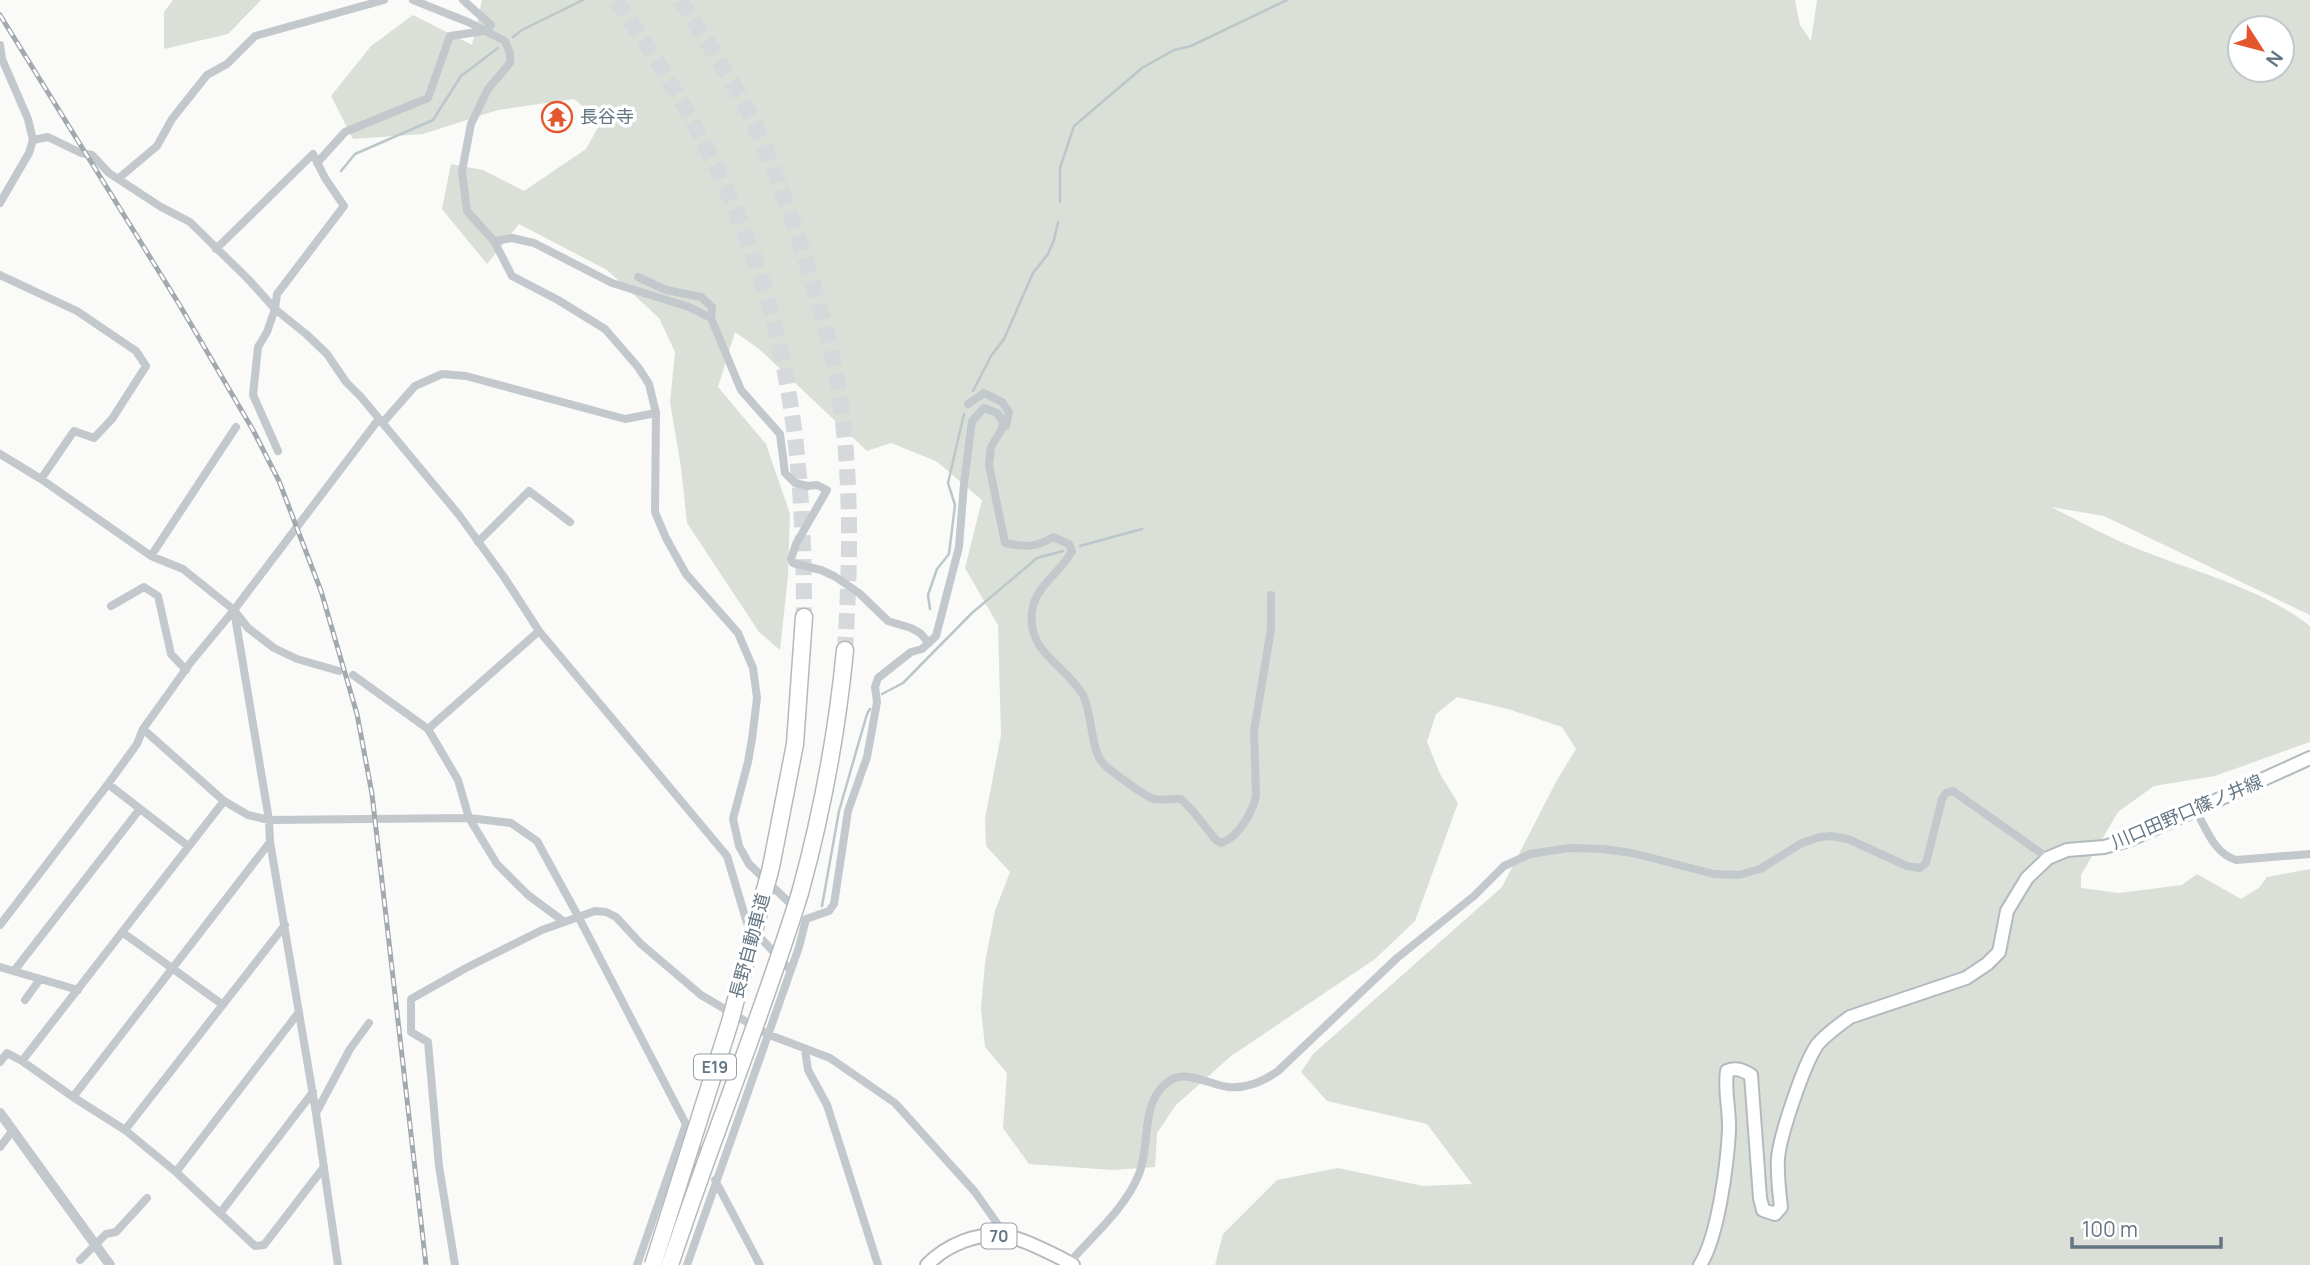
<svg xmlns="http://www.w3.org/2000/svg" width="2310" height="1265" font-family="Manrope,'Noto Sans JP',sans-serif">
<rect width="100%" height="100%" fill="#fafaf8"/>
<!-- green -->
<path fill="#dadfd7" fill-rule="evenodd" d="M173 0H261L228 34 164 49V12Z
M482 0H1795L1800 25 1811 41 1817 0H2310V615L2104 516 2051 507C2081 522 2112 539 2143 551 2199 573 2262 589 2310 626V742L2215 776 2154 786 2118 812 2081 875V888L2119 893 2182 885 2197 874 2241 899 2259 888 2267 877 2310 869V1265H1215L1223 1234 1277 1180 1338 1168 1423 1186 1472 1184 1427 1124 1327 1101 1301 1072 1313 1054 1502 887 1557 780 1576 749 1562 727 1508 709 1457 697 1436 714 1427 742 1440 774 1458 803 1415 921 1375 959 1231 1056 1176 1105 1157 1133 1155 1167 1112 1170 1029 1164 1003 1128 1007 1073 985 1047 981 1008 985 963 995 911 1010 872 986 846 985 819 1001 735 998 625 965 568 982 500 936 461 891 443 867 451 759 349 735 332 718 387 766 444 790 514 788 576 780 650 759 632 687 523 681 467 670 402 675 352 659 318 607 270 519 224 487 264 442 209 451 164 483 170 524 191 586 149 601 122 574 99 498 110 423 134 353 139 331 96 371 46 413 15 472 45ZM2240 28H2282V70H2240Z"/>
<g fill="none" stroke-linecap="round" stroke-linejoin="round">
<!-- stream -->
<path stroke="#bbc7cb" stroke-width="2.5" d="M513 37 522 30 583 0
M341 171 355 154 433 120 461 76 498 48
M1060 202V168L1074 126 1142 68 1174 50 1191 46 1287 0
M973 391 991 356 1004 339 1033 273 1048 254 1054 240 1058 222
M1080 546 1142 529
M930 609 928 595 937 569 949 554 955 505 948 483 964 414
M882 694 903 683 972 613 1037 558 1063 551
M822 906 839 811 867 714 870 709"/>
<!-- motorway-tunnel -->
<path stroke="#d5d9db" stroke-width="16" stroke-dasharray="16 8" stroke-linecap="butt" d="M616 0C691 106 754 225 781 353 800 440 804 529 804 617
M680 0C704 37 729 74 749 113 772 161 790 211 806 262 821 309 835 357 841 406 852 487 850 569 845 650"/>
<!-- secondary casing -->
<g stroke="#b3babf" stroke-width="16">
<path id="secondary" d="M1700 1265C1718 1237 1727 1166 1729 1131 1730 1111 1724 1091 1727 1071 1737 1067 1742 1070 1751 1075L1760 1198 1763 1210 1775 1214 1781 1207C1779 1191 1777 1174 1778 1158 1780 1135 1804 1064 1817 1045 1826 1034 1839 1025 1850 1017L1966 978 1987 964 1999 952 2007 911 2027 878 2048 858 2067 850 2104 847 2129 840 2310 758"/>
</g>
<!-- primary casing -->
<g stroke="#b5babe" stroke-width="16">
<path id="primary" d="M927 1265C946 1245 979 1231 1007 1236 1023 1239 1058 1256 1073 1265"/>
</g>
<!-- motorway casing -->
<g stroke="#b4b9bd" stroke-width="19">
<path id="motorway" d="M771 867 795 744 804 617
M800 893C822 813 837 733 845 650"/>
</g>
<!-- minor -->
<path stroke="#c3c8cc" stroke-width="8" d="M413 0 468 22 505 41 510 53V63L488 89 471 124 462 171 467 211 494 241 512 276 558 300 605 329 638 367 649 384 656 413 655 512 666 538 686 574 738 633 753 668 757 698 752 739 748 762 733 819 739 846 749 864 796 909
M0 45 2 59 28 119 33 140 29 153 0 203
M33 140 48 137 81 153 92 155 109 173 161 207 190 222 249 280 275 309 306 334 327 354 346 382 361 397 459 515 504 577 539 631 727 856 747 923 790 970
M317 163 345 132 428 98 450 36 484 31 491 25 463 0
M119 178 157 146 172 119 207 75 227 64 255 36 384 0
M494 241 512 238 534 243 612 283 689 307 711 318 741 390 780 434 785 473 795 483 807 486 817 485 827 490 796 544 791 559 793 563 821 570 834 576 859 593 888 621 911 628 920 633 929 643
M216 249 313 154 325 178 344 206 277 294 275 309 267 332 258 347 253 395 278 451
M0 275 77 311 136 351 146 366 112 419 94 438 74 431 41 479
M638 277 666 290 701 297 712 307 711 318
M968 404 984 393 1002 402 1009 412 1006 426 1002 427
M378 420H385L415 386 442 374 466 376 625 419 656 413
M0 454 41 479 151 556 183 569 234 610 248 628 274 648 297 659 339 671
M478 542 529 491 570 522
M151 556 236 427
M111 606 144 587 158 596 171 654 186 670
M234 610 269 820 270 842 316 1113 338 1265
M353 675 428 729 458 780 469 818 497 864 528 895 563 921
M143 729 224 801 248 815 269 820 469 818 511 823 537 841 578 916 704 1159
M428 729 539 631
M108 784 188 846
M2196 811C2207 830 2214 853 2236 860L2310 854
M0 925 108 784 137 744 143 729 191 662 234 610 378 420
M122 932 223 1005
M0 967 78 990
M14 971 139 810
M25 1000 40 979
M805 1049 808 1070 827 1105 878 1265
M22 1061 224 801
M0 1062 7 1053 22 1061 73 1097 125 1130 176 1172 255 1246 264 1245 324 1167
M73 1097 270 842
M316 1113 350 1049 369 1023
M125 1130 285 925
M0 1147 13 1130
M176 1172 299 1012
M715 1180 760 1265
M221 1212 313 1092
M80 1260 106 1234 116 1232 147 1198
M1069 1263C1093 1235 1125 1209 1139 1174 1151 1145 1139 1099 1171 1080 1187 1070 1211 1085 1228 1087 1247 1089 1264 1081 1278 1071L1397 958 1474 896 1504 866 1530 854 1569 848 1603 849 1632 853 1714 874 1739 875 1760 869 1802 843 1820 837 1831 836 1848 839 1907 866 1920 868 1926 863 1942 799 1946 793 1953 791 2048 858
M455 1265 439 1166 428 1042 411 1032V999L466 968 542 930 595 911 606 912 616 917 641 944 701 995 767 1034 830 1058 895 1103 975 1192 1006 1236
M637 1265 686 1124
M687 1265 799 947 806 919 829 911 834 904 848 811 867 757 872 730 877 702 875 687 878 678 911 652 922 649 936 636 959 547 964 483 972 421 984 408 997 413 1003 421 1002 429 991 447 989 465 1005 543C1024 547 1036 548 1053 537L1069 544 1072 551C1061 573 1035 585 1032 612 1027 653 1066 665 1083 695 1092 713 1091 749 1102 762 1107 769 1146 797 1154 799 1162 801 1172 798 1181 799L1192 810 1216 840 1221 843C1238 838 1252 813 1256 796L1254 731 1271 629V595"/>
<!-- tertiary -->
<path stroke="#c3c8cc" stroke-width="10" d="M0 1113 110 1265"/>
<!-- secondary -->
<use href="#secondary" stroke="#fff" stroke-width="12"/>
<!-- primary -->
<use href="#primary" stroke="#fff" stroke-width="12"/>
<!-- motorway -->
<use href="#motorway" stroke="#fff" stroke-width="16"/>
<!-- rail casing -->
<g stroke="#a2aab0" stroke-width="5">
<path id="rail" d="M0 15 179 304 253 430 279 481 321 591 357 714 372 794 426 1265"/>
</g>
<!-- rail -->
<use href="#rail" stroke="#fff" stroke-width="2.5" stroke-dasharray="8" stroke-linecap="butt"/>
<!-- motorway-bridge casing -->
<g stroke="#b4b9bd" stroke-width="19" stroke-linecap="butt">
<path id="motorway-bridge" d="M653 1265 730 1022 771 867
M670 1265C711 1140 761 1019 800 893"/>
</g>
<!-- motorway-bridge -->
<use href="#motorway-bridge" stroke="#fff" stroke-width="16"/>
</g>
<!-- icons -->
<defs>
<g id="temple-ring" transform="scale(1.575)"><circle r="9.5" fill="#fff" stroke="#e4572e" stroke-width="1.5"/><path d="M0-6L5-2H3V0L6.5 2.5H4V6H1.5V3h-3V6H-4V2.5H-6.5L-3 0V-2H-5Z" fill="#e4572e"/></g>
</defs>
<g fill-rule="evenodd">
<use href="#temple-ring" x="557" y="117"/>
</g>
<g text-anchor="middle" stroke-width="7" stroke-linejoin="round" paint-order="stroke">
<!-- shield labels -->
<g fill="#fff" stroke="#939fa8" stroke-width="2">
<rect x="694" y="1054.5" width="42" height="25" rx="5"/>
<rect x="981.5" y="1223.5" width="35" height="25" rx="5"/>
</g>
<g font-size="16" font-weight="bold" fill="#657683">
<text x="715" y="1073">E19</text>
<text x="999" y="1242">70</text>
</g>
<!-- poi labels -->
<g font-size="18" fill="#657683" stroke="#fff" text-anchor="start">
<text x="580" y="123">長谷寺</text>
</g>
<!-- street labels -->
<g font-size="18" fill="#657683" stroke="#fff">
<text transform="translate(2187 812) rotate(-23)" y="6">川口田野口篠ノ井線</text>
<text transform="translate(750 946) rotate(-75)" y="6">長野自動車道</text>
</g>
</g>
<!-- north arrow -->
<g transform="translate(2261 49) rotate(126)"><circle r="33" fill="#ffffff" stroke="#c1c8cd" stroke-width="2"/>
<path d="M0-5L12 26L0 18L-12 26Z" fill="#e4572e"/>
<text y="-10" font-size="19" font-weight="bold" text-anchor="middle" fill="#657683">N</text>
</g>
<!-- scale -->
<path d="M2072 1237v10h149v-10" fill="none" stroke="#657683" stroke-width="3.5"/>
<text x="2082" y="1237" font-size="21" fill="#657683" stroke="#ffffff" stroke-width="5" paint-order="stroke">100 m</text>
</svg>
